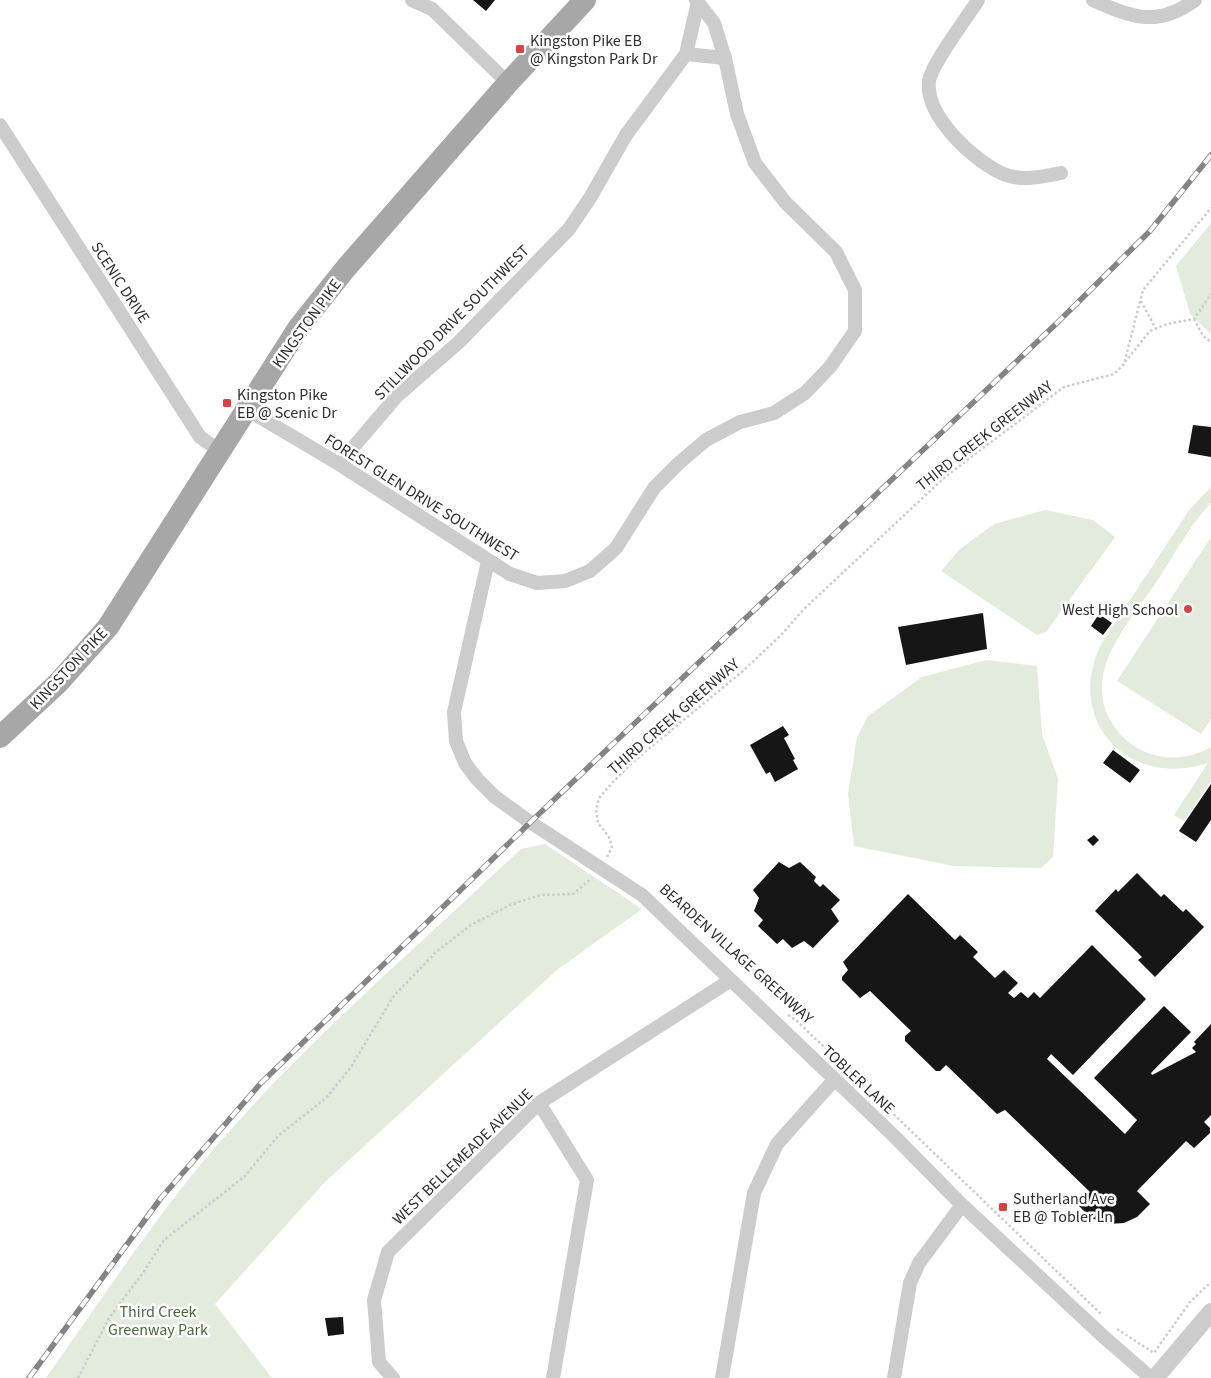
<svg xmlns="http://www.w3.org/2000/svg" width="1211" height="1378" font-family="'Source Sans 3',sans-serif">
<rect width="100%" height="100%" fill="#fff"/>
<!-- green -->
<path fill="#e3ebdd" d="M1211 223V334L1190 314 1176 266Z
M1211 487V503C1190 525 1174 555 1157 581 1132 619 1085 667 1108 716 1115 730 1125 741 1139 749 1161 761 1189 760 1211 747V781L1184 821 1174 815 1208 763C1128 789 1064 721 1101 644L1190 509Z
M1045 510 1093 520 1115 537 1046 632 1037 635 941 571 960 549 994 524Z
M1211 537V719L1201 734 1117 681Z
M986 660 1037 666 1042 734 1058 779 1053 857 1041 868 954 866 854 846 848 794 857 737 868 716 922 677Z
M545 844 642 909 558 969 325 1182 215 1304 272 1378H46C97 1306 145 1232 201 1164 297 1049 413 951 521 849Z"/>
<!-- building -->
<path fill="#161616" d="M473 0H495L486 11Z
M1193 425 1211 427V457L1188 453Z
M983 613 987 649 906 665 898 627Z
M1099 614 1112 623 1103 635 1091 626Z
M783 726 789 735 784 738 795 759 793 760 798 769 775 782 770 772 766 774 750 745Z
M1113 750 1140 770 1130 783 1103 763Z
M1211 784V820L1196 842 1179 831Z
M1094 835 1099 840 1093 846 1087 840Z
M779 862 789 868 800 862 816 877 814 881 820 887 823 884 840 900 831 909 839 921 813 948 804 941 792 948 783 939 777 944 758 926 763 920 754 911 759 898 753 890Z
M1137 873 1161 897 1164 894 1183 912 1186 909 1204 927 1155 977 1138 960 1142 957 1095 911 1116 889 1118 892Z
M908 894 955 940 960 935 978 952 973 957 995 978 1004 970 1018 983 1008 993 1014 998 1021 992 1028 998 1034 992 1040 998 1092 945 1146 999 1073 1075 1051 1054 1047 1059 1125 1134 1137 1120 1094 1078 1164 1006 1191 1032 1151 1073 1152 1075 1196 1052 1192 1048 1196 1044 1194 1042 1211 1024V1115L1204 1122 1210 1128V1133L1194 1148 1186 1141 1137 1191 1150 1204 1137 1217 1124 1223 1109 1224 1094 1219 1086 1213 1078 1205 1090 1192 1005 1110 997 1114 946 1065 940 1071H936L905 1041V1036L911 1031 870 991 860 998 842 980V977L848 970 843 962Z
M343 1317 344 1334 328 1336 325 1318Z"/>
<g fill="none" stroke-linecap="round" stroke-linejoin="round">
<!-- path -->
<path stroke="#ccc" stroke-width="2.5" stroke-dasharray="2.5 2.5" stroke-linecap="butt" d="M1141 301 1156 329
M1194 319 1203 336 1211 342
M1125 362 1150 331 1167 324 1194 319 1211 294
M607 857 612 847 609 837 598 823 596 810 599 798 613 782 634 761 743 671 782 634 803 610 945 477 1064 387 1114 374 1124 364 1143 290 1211 208
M788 1015 797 1021 1102 1315
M1117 1329 1154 1353 1190 1302 1211 1282
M78 1378 109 1318 143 1273 164 1240 245 1176 278 1136 326 1098 351 1067 393 997 436 952 471 925 510 905 540 895 573 894 592 878"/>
<!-- minor -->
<path stroke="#ccc" stroke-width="14" d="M412 0 432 9 508 83
M978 0C967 18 932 63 929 81 925 116 972 159 1001 173 1020 182 1041 177 1061 173
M1093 0C1131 17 1157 28 1195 0
M686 54 725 58
M0 125 200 437 220 451
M246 409 339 464 510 574 537 583 565 581 590 571 616 548 654 488 679 463 706 440 740 422 774 413 805 393 830 367 855 331V290L836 252 785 202 755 163 737 114 725 58 714 23 696 0
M339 464 397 396 459 342 569 229 590 198 626 135 686 54 698 2
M488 561 454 712 456 741 465 763 477 779 495 797 530 822 642 895 894 1136 962 1205 1105 1338 1151 1378
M539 1103 587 1180 553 1378
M393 1378 379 1362 374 1300 388 1252 539 1103 731 980
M722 1378 754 1193 777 1144 834 1080
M894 1378 910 1283 919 1263 962 1205"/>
<!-- tertiary -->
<path stroke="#ccc" stroke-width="18" d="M1155 1378 1211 1312"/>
<!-- primary -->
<path stroke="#a7a7a7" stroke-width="22" d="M0 737 58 683 108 627 299 327 346 268 508 83 585 0"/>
<!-- rail casing -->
<g stroke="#848484" stroke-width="5.5">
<path id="rail" d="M29 1378 161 1198 261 1083 539 814 1057 323 1150 231 1211 155"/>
</g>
<!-- rail -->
<use href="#rail" stroke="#fff" stroke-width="4" stroke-dasharray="11" stroke-linecap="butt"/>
</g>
<!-- markers -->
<g fill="#d7433f" stroke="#fff" stroke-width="2">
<rect x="515" y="44" width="10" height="10" rx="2.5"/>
<rect x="222" y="398" width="10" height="10" rx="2.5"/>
<circle cx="1188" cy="609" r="5"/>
<rect x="998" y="1202" width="10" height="10" rx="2.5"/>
</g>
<g text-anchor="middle" stroke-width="5" stroke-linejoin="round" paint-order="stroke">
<!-- poi labels -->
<g font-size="16" fill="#2f2f2f" stroke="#fff" text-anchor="start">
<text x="530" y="46">Kingston Pike EB<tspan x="530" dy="18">@ Kingston Park Dr</tspan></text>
<text x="237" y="400">Kingston Pike<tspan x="237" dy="18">EB @ Scenic Dr</tspan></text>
<text x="1178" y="615" text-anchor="end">West High School</text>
<text x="1013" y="1204">Sutherland Ave<tspan x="1013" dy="18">EB @ Tobler Ln</tspan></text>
</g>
<!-- street labels -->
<g font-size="16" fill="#2f2f2f" stroke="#fff">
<text transform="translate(121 282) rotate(57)" y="6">SCENIC DRIVE</text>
<text transform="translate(451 322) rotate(-45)" y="6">STILLWOOD DRIVE SOUTHWEST</text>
<text transform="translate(306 323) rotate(-54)" y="6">KINGSTON PIKE</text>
<text transform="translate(984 435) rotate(-38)" y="6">THIRD CREEK GREENWAY</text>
<text transform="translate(422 497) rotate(32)" y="6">FOREST GLEN DRIVE SOUTHWEST</text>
<text transform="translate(68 668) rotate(-47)" y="6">KINGSTON PIKE</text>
<text transform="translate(673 716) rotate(-41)" y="6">THIRD CREEK GREENWAY</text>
<text transform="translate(737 953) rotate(42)" y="6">BEARDEN VILLAGE GREENWAY</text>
<text transform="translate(859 1079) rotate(43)" y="6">TOBLER LANE</text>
<text transform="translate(462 1156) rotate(-44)" y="6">WEST BELLEMEADE AVENUE</text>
</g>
<!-- park labels -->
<g font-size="16" fill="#4e673f" stroke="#fff">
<text x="158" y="1317">Third Creek<tspan x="158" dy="18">Greenway Park</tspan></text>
</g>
</g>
</svg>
